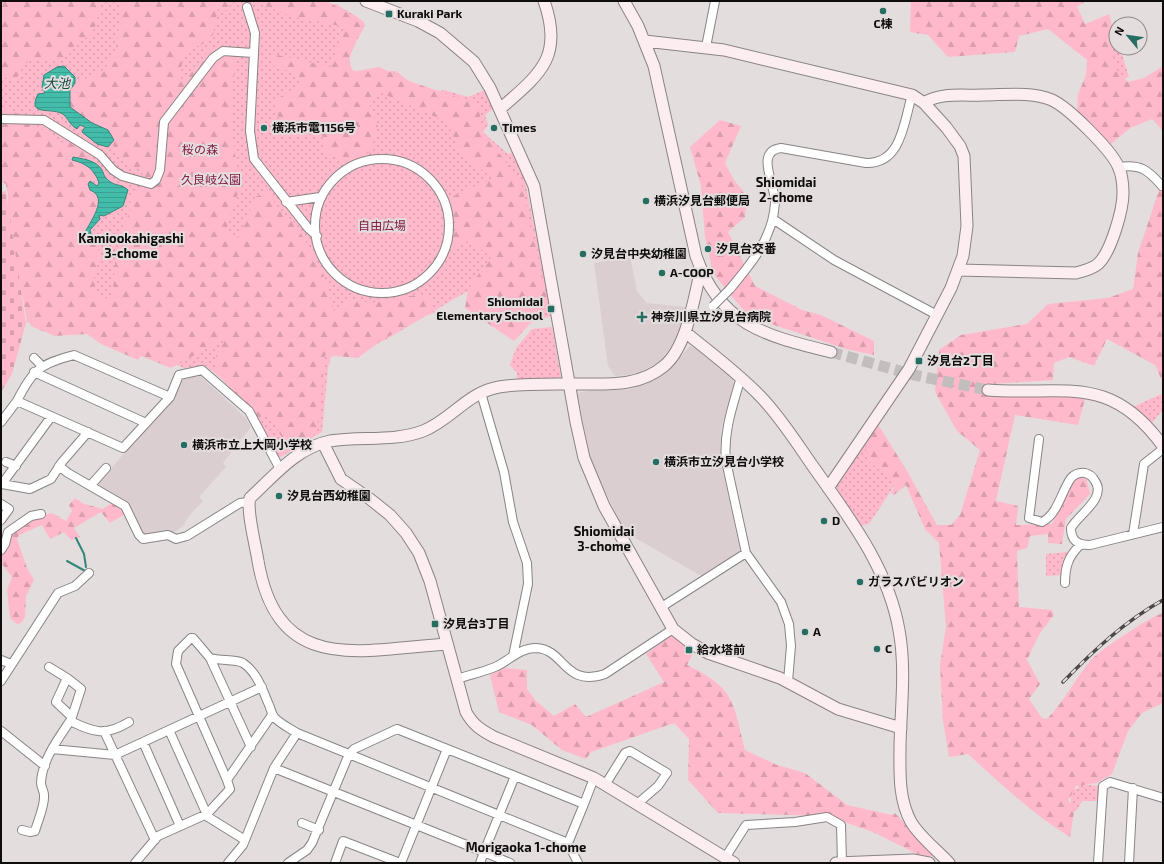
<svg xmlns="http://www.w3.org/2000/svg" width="1164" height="864" font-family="'Exo 2','Noto Sans JP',sans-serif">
<defs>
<pattern id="grass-dots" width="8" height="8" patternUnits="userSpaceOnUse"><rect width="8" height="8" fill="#ffb9ca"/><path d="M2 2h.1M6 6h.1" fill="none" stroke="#d99eac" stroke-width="1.8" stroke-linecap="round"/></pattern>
<pattern id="forest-firs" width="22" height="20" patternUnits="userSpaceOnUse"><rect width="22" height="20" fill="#ffb9ca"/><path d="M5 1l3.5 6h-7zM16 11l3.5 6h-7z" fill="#d99eac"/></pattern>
<pattern id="cemetery-stones" width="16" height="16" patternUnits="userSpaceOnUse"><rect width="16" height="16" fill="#ffb9ca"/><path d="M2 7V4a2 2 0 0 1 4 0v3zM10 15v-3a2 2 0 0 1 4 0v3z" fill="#d99eac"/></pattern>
<pattern id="water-rules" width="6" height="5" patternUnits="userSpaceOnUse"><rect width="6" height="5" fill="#44bcaa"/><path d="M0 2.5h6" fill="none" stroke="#3aa091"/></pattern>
</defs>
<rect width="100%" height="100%" fill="#e3ddde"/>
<!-- built -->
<path fill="#dbced0" d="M630 256 637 291 647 303 685 307 680 328 672 345 660 361 637 374 615 376 608 366 594 263Z
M690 346 695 348 733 379 734 385 721 428 720 459 740 551 703 577 625 532 592 464 577 393 592 390H628L654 381 673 365Z
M200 376 246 418 251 427 223 463 226 467 199 497 203 501 188 517 183 526 171 535H142L127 503 98 487V483L174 397 183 378Z"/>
<!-- grass -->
<path fill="url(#grass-dots)" d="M1 1H290L317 4H337C345 12 360 15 365 25 360 38 340 60 355 72L396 71 412 84 434 92 444 90 468 97 485 90 494 108 485 115 488 125 483 132 508 154 513 152 525 181 552 316 517 324 488 297 466 292 385 340 331 357 328 368 322 432 279 458 256 419 259 410 206 366 183 368 115 331 45 332 31 326C27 308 20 290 18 272 14 243 14 199 1 173Z
M1120 48 1129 77 1111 80 1106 50Z
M552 327 561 378 517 379V373L510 365 516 348 532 329Z
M1161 394 1163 397V410L1151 424 1143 414 1133 407Z
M878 426 896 483 869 524 860 526 837 491V485Z
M1068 552 1063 560 1061 575 1046 576V554Z
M1079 784 1100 786 1098 801H1082L1077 810 1069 813 1071 800 1070 789H1078Z"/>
<!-- forest -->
<path fill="url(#forest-firs)" d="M1 1H102L96 25 91 34 76 45 68 56 52 60 36 58 24 64 16 80 1 77Z
M122 1H228L231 11 218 9 213 35 200 46H191L183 56 180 79 187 78 209 50 222 45 238 56 235 60 232 99 233 135 236 163 242 182 227 224 229 237 237 240 255 197 268 192 280 211 295 223 322 270 334 311 350 299 371 303 400 297 428 294 435 312C408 323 381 340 358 358L325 355 317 433 302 440 285 443 269 414 256 419 242 401 215 371 216 354 223 344 224 339 171 368 141 356 138 360 101 344 87 334 54 336 27 322 20 280 15 268 14 242 8 214V193L6 184 1 182V109L3 106 32 122 59 143 69 141 74 146 79 144 90 151 85 159 73 157 75 160C84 161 91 166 94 175L88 184 99 196 97 213 84 235 91 244 95 245 101 254 94 277 96 297 112 299 117 241 129 213 131 195 139 184 144 169 128 166C124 160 118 155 115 149 111 142 116 136 107 130 100 126 72 114 70 106 60 78 93 81 105 68 123 47 116 26 122 1Z
M253 1H326L364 22 348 61 352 72 379 67 412 82 459 98 477 100 483 132 521 182 548 303 546 310 539 314 514 341 465 308 468 289 492 256 469 242 448 250 457 225 447 199 493 178 461 154 447 122 379 92 370 106 378 127 370 152 347 163 325 152 321 127 287 126 280 122 273 101 305 82 294 72 276 68 271 63 273 54 330 67 345 27 290 16Z
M911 1H1087L1077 6 1085 24 1109 14 1116 40 1112 43 1115 70 1123 76 1128 82 1144 78 1163 66V131L1152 119 1130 128 1111 144 1077 115 1078 94 1086 75 1087 60 1048 29 1019 36 1015 52 948 57 928 35 910 32Z
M720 120 741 126 725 163 734 180 747 196 745 217 728 232 755 286 802 310 821 315 874 341V355L846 349 750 317 733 298 713 273 705 237 701 186 690 147Z
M1163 178V383L1155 365 1107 339 1094 366 1069 357 1054 363 1053 380 991 384V393L1043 397 1066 396 1085 399 1078 425 1015 415 996 501 1018 506 1016 525 1052 524 1072 483 1085 473 1090 494 1066 519 1062 544 1048 543V534L1030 536 1027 548 1017 551 1019 607 1052 610 1054 615 1040 633 1027 660 1040 684 1029 699 1042 718 1047 719C1064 702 1075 679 1091 660 1100 650 1151 616 1163 613V703L1142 713 1128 731 1112 774 1097 783 1076 786 1068 801 1075 806 1070 837C1032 814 1000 783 968 754L949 757 943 721 940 665 946 627 939 543 925 529 906 485 894 495 891 493 896 483 868 461 865 444 879 426 907 471 937 525H951L960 515 980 450 957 431 935 392 939 350 961 335 1027 324 1048 304 1108 298 1133 289 1138 253Z
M75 498 84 504 103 509 114 502 120 506 125 514 110 523 101 512 74 528 80 537 71 540 64 532 50 539 42 525 19 535 17 539 27 568 34 580 26 596 25 617 21 623 17 624 10 618 7 590 12 577 1 563V554L8 536 30 519 52 513 66 521 72 511 69 505Z
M672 635 694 652 687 665C735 688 733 702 745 750L777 765 805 773 847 805 892 815 895 813 936 857 917 854 873 832 827 816 718 813 688 780 689 739 674 723 591 752 586 759 562 750 532 725 499 712 490 675 505 668 527 670V689L536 701 554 716 575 704 586 717 664 682 646 654Z"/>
<!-- cemetery -->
<path fill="url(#cemetery-stones)" d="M6 191 26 323 12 374 1 392V192Z"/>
<!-- water -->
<path fill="url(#water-rules)" stroke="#34877b" d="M64 66 75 77V83L70 90V107L92 123 108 130 114 140 108 147 97 144 82 132 85 127 80 125 77 129C70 125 69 120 64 115 53 106 26 118 38 94L45 93 42 87 44 75 57 67Z
M73 157C83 159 96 160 102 170 104 174 104 177 109 181 115 186 122 184 128 190L123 206 104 216 99 215 100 219 90 230 93 242 91 244 84 235C89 222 110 198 90 190L88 184 90 181 97 186 99 183C95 170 86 163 72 160Z"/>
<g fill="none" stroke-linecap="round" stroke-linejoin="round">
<!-- stream -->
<path stroke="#34877b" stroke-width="2" d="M76 538 84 554 86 567
M67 561 87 572"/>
<!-- secondary-tunnel -->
<path stroke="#c3bebe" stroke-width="11" stroke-dasharray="11 5.5" stroke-linecap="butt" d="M831 352 914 375 988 390"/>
<!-- street casing -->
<g stroke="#898485" stroke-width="10">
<path id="street" d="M247 7 255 33 250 131 254 159 308 228 317 236
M706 47 715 1
M1 119 44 120 100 155 113 170 122 176 151 184 156 180 160 170 164 122 213 58 223 51 253 53
M315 226a67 67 0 1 1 134 0a67 67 0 1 1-134 0Z
M1119 167C1141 164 1148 170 1162 186
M286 202 320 197
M773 219 834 260 937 315
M730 289C751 264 773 238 775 203 776 186 754 151 781 148L866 163C902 164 904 121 912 95
M34 358 42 366
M34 372 146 423
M741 377C733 405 723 432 726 461L746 553 781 602 789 624 791 646 788 681
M481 393 504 472 513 522 527 563 528 584 513 656
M170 397 74 355C40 364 33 369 17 401L123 448 170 397 179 375 202 370 249 411 280 469
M51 417 2 484 30 489 51 479 62 462 88 432
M1 422 17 401
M1039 439 1029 518 1042 522C1058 514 1061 492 1071 478 1075 474 1079 472 1085 473 1089 474 1093 477 1095 481 1107 498 1078 515 1071 528 1071 541 1078 545 1090 545L1163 527
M6 462 16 466
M59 466 68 473 125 506 139 535 143 539 168 535 176 539 187 536 240 503 248 502
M91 485 106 468
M1 504 9 509 1 520
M1133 534 1144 464 1163 449
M1 550 5 544 8 532 31 516 41 514
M1065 583C1065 567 1068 557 1080 545
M660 608 746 553
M210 658C220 661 236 659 243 663 257 672 263 691 269 705 271 709 271 713 274 717 279 723 289 728 297 733L568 843 578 863
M1 660 11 664
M49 667 67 678
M457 679C469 675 483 672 495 667 509 661 519 648 536 648 565 649 564 688 605 674L673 629
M1 681 58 593 75 586 89 573
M70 721 72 717 56 702 67 678 81 689 72 717
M169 730 208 817 245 840
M1 731 45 766
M104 731 155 840
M143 742 180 826
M52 749 115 755 262 687
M274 768 484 852 480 863
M227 780 176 664 178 651 191 638H193L210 658 251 747
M605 785 625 753 630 751 667 773 658 786 637 804
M584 804 594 778
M302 823 319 830
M22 830 30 832 35 831C38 820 45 806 44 795 44 791 41 787 41 783 42 760 58 739 70 721 94 732 104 737 129 722
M725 858 746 825 795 822 827 817 841 825 842 863
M135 863 158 836 207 814 230 789 227 780 272 715
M228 863 243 845 274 768 297 733
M288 863 307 850 312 843 349 754 354 749 397 729 515 776
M335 863 343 841 400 863
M401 863 447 749
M510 863 484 852 515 776 584 804 568 843
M1098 863 1103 786 1110 782 1163 798
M1129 863 1133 788"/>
</g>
<!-- secondary casing -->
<g stroke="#898485" stroke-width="13">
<path id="secondary" d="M366 1 418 21 440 33 474 62 490 88 534 186 576 422 584 458 604 506 673 629 692 644 708 653 780 678 838 709 901 728
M624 1 638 26 654 66 696 256C720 326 767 336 831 352
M645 41 724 50 912 95 924 103 946 127 960 146 964 156 967 226 963 256 951 288 909 369 828 488
M924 103C940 92 964 96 983 95 1005 95 1031 91 1052 100 1069 108 1111 150 1118 166 1122 174 1123 185 1123 193 1123 210 1111 252 1098 264 1092 269 1084 271 1076 273L959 270
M500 109C540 74 564 57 544 1
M685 332C711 353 738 373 761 397 781 418 796 442 812 465 848 516 888 567 899 630 906 668 901 707 900 745 900 771 898 798 911 822 920 837 937 850 949 863
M988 390C1065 396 1109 372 1163 446
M323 443 341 479 370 499 390 515 406 533 419 553 430 581 466 712C473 725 481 730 494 737L594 778 734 863
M447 644C359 650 278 676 258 561 256 547 246 509 250 498 274 476 296 448 330 441 361 436 394 442 423 431 451 420 468 392 499 387 524 383 552 384 577 384 608 384 639 387 664 366 687 347 694 298 701 269
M836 863 913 860 929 863"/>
</g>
<!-- street -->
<use href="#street" stroke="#fff" stroke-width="8"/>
<!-- secondary -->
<use href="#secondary" stroke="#fcedf1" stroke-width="11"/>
<!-- rail casing -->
<g stroke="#4c4949" stroke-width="3.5">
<path id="rail" d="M1063 682C1093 651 1125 621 1163 600"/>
</g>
<!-- rail -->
<use href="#rail" stroke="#e3ddde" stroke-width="2" stroke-dasharray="6" stroke-linecap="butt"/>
<!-- street-bridge casing -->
<g stroke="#898485" stroke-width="10" stroke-linecap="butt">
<path id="street-bridge" d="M713 306 730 289"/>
</g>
<!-- street-bridge -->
<use href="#street-bridge" stroke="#fff" stroke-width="8"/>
</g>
<!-- markers -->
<g fill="#266d62" stroke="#e3ddde" stroke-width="1.5">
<circle cx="883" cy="11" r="4"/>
<rect x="385" y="10" width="8" height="8" rx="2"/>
<circle cx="264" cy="128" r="4"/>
<circle cx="494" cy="128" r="4"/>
<circle cx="646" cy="201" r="4"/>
<circle cx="708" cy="249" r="4"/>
<circle cx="583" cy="254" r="4"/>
<circle cx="662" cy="273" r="4"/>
<rect x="547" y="305" width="8" height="8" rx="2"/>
<path d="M640 311h4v4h4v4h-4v4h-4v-4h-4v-4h4z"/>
<rect x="915" y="357" width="8" height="8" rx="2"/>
<circle cx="184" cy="445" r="4"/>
<circle cx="656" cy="462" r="4"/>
<circle cx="279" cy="496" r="4"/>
<circle cx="824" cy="521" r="4"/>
<circle cx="860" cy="582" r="4"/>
<rect x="431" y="620" width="8" height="8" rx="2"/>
<circle cx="805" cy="632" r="4"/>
<circle cx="877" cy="649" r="4"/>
<rect x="685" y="646" width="8" height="8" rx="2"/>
</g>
<g text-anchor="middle" stroke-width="4" stroke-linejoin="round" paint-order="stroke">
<!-- poi labels -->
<g font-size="12" font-weight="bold" fill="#0e0c0c" stroke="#e3ddde" text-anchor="start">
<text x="397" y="18">Kuraki Park</text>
<text x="883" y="28" text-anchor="middle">C棟</text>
<text x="272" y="132">横浜市電1156号</text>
<text x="502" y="132">Times</text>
<text x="654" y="205">横浜汐見台郵便局</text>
<text x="716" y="253">汐見台交番</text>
<text x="591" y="258">汐見台中央幼稚園</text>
<text x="670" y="277">A-COOP</text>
<text x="543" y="306" text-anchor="end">Shiomidai<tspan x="543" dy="14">Elementary School</tspan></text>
<text x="651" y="321">神奈川県立汐見台病院</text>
<text x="927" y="365">汐見台2丁目</text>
<text x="192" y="449">横浜市立上大岡小学校</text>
<text x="664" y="466">横浜市立汐見台小学校</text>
<text x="287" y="500">汐見台西幼稚園</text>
<text x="832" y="525">D</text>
<text x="868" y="586">ガラスパビリオン</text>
<text x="443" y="628">汐見台3丁目</text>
<text x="813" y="636">A</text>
<text x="885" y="653">C</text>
<text x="697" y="654">給水塔前</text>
</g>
<!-- park labels -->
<g font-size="12" fill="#831d44" stroke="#e3ddde">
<text x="200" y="154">桜の森</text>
<text x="211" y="184">久良岐公園</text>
<text x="382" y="230">自由広場</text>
</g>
<!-- water labels -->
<g font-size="13" font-style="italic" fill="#164a42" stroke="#e3ddde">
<text x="57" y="88">大池</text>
</g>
<!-- neighbourhood labels -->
<g font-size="13" font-weight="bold" fill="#0e0c0c" stroke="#e3ddde">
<text x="786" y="187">Shiomidai<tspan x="786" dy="15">2-chome</tspan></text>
<text x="131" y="243">Kamiookahigashi<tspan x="131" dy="15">3-chome</tspan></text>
<text x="604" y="536">Shiomidai<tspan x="604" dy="15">3-chome</tspan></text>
<text x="526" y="852">Morigaoka 1-chome</text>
</g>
</g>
<!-- border -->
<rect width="1164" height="864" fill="none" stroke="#0e0c0c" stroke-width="4"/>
<!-- north arrow -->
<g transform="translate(1128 36) rotate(299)"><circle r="19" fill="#e3ddde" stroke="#8e898a"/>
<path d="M0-3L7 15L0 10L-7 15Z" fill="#266d62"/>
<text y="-6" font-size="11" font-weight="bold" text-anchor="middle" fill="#0e0c0c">N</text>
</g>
</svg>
